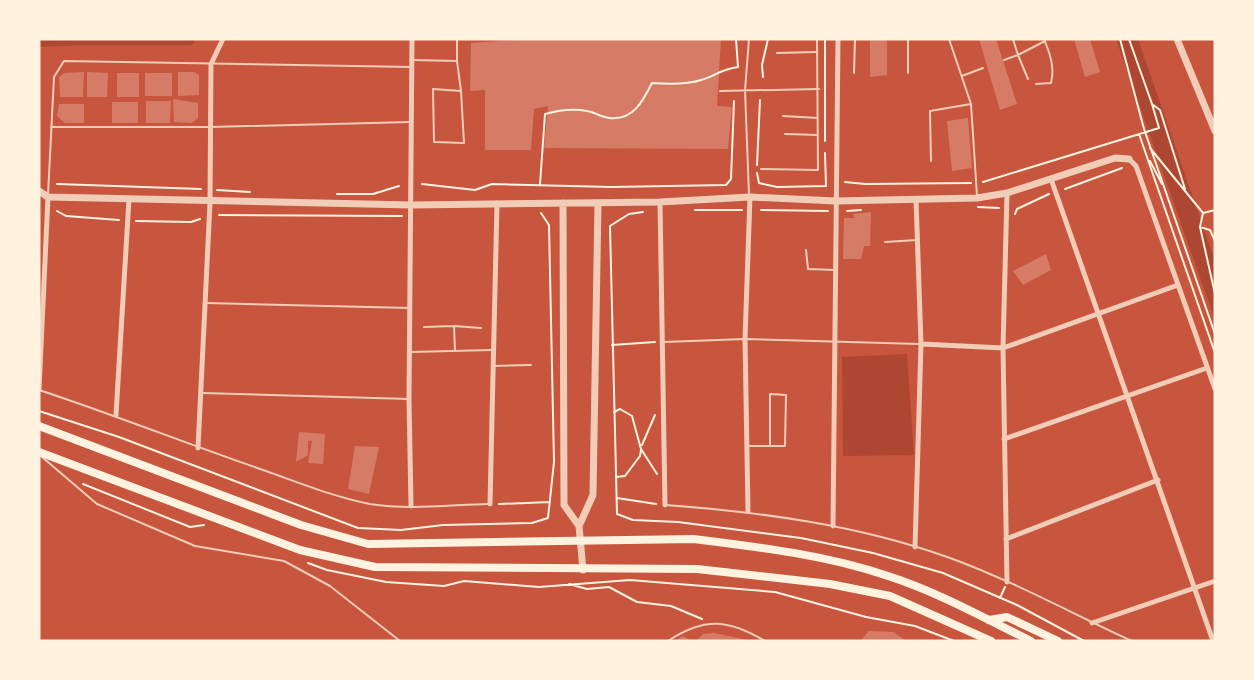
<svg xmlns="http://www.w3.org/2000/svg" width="1254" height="680" font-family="Ubuntu,sans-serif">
<rect width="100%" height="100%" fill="#c8553d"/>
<!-- green -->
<path fill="#ae4732" d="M39 39H196L192 45C141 47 90 43 39 47Z
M1116 39H1138L1215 261V320Z
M907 354 914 455 843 456 842 357Z"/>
<!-- building -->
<path fill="#d67c66" d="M529 39H721L717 106 732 107 728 149 544 148 548 106 534 109 531 150H485V90L470 91 471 43Z
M870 39H887V75L870 77Z
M979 39H996L1017 104 1000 110Z
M1074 39H1090L1100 72 1085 77Z
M84 72 83 97H60L59 77 64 73Z
M87 72 108 73 107 97H87Z
M178 72H194L199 75V95L178 96Z
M117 73H139V97H117Z
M145 73H172V96H145Z
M173 99 198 103V118L192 123 174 122Z
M146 101H171L170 123H146Z
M112 102H138V123H112Z
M59 104H84V123H65L57 116Z
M968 118 972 168 952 171 947 121Z
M871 212 870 246H864L861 259H843L844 218H854L853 214Z
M1046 254 1051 270 1023 285 1013 271Z
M299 432 325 434 323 464 308 463 312 441H308V455L296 462Z
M355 446 379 447 369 494 348 489Z
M869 631 893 632 907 641H860Z
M714 633 747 640V641H696L703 634Z
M683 636 692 641H675Z"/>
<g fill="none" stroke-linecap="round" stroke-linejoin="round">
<!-- path -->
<path stroke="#fff3e0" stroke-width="2" d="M825 39V141
M1120 39 1144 129 1215 334
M1129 39 1152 104
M763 77 762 65 768 39
M1139 134 1215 353
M1150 148 1203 213
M1150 161 1162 184
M757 165 760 100
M757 173 759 183 777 187 826 186 825 153
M845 182 865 184 971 183
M983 182 1159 128 1152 104 1160 110 1185 189
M57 184 201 189
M422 184 475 190 492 184 611 187 726 185 731 179 734 101
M540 184 545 114C559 110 572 108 587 111 594 112 601 117 609 118 633 121 643 101 652 83 667 84 686 85 701 80 715 76 721 69 738 67L736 39
M1065 189 1122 168
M217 190 250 192
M337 194H373L399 186
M978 207 999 208
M695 210H742
M761 210 828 211
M1215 210 1203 213 1200 227 1215 294
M57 211 66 216 119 220
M847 211 861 210
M643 212 629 214 610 226 617 514 633 520 678 522 801 538 873 553 943 573 1017 605 1084 641
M1015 214 1017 209 1049 194
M219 215 402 216
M136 221 191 222 200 219
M1200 227 1210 230 1215 241
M612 345 655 342
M39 411 119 437 358 528 401 530 443 525 532 523 548 518 554 462 549 225 541 213
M614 412 620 409 632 416 641 449 657 474
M642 445 655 415
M616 477 625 476 640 456 641 450
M83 484 190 527 204 525
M617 498 656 504
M499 504 550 502
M308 563 327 570 386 582 444 586 464 581 539 587 630 580 775 592 866 617 915 626 954 641
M569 584 587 589 609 587 637 602 671 606 702 619
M1000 598 1005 587"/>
<!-- service -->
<path stroke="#f1ccb7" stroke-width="2" d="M749 39 745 90 749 195
M908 39V73
M949 39 971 104 977 196
M777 53 816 52
M412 60 457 61V39
M1004 60 1018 55 1013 39
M457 61 461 91 433 89 434 142 464 143 461 91
M854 73 855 39
M962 76 983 68
M1028 79 1018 55 1045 41
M1036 84 1051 83C1055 67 1050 54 1044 39
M720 91 819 89
M783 116 818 118
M51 127H210L411 122
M785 134 818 135
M931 161 930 111 971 104
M761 169 818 170 817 39
M48 195 54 77 64 61 411 67
M885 242 917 240
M806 250 808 269 835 270
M206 303 410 308
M454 326 481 328
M424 327 454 326 455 351
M664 342 745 339 919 344
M411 352 492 350
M494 366 531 365
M39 390C115 415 190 445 266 471 300 483 334 497 370 504 408 510 449 505 488 504
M202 393 409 399
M747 446H785L786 395 770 394V446
M42 457 97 504 195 546 284 561 330 586 400 641
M665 505C761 512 859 525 950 558 1013 581 1071 613 1132 641
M668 641C704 617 728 619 765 641"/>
<!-- minor -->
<path stroke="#f1ccb7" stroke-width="5" d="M1129 159 1136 166 1215 389
M1051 179 1213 641
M660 202 665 505
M921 344 1003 348 1178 285
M39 390 48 197
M116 415 129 199
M1004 439 1207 368
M198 448 210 203 211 64 223 39
M490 504 497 203
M411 506 409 399 412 39
M748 511 745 339 750 197
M833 526 838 39
M1006 539 1158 480
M915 547 921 344 916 199
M1007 582 1003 348 1007 193
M1092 623 1215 581"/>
<!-- tertiary -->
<path stroke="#f1ccb7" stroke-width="7" d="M1177 39 1215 131
M39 191 48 197 411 205 660 202 750 197 836 201 977 198 1007 193 1115 158 1129 159
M563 203 564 505 579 526 583 570
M579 526 593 495 598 203"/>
<!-- primary -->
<path stroke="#fff3e0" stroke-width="8" d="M39 426 301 525 368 544 694 539C759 547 826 555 888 576 938 592 984 618 1031 641
M39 452 300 550 375 567 697 569 830 584 890 596 991 641
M989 620 1007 617 1058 641"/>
</g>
<!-- border -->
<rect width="1254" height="680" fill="none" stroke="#fff3e0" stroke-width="81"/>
</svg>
